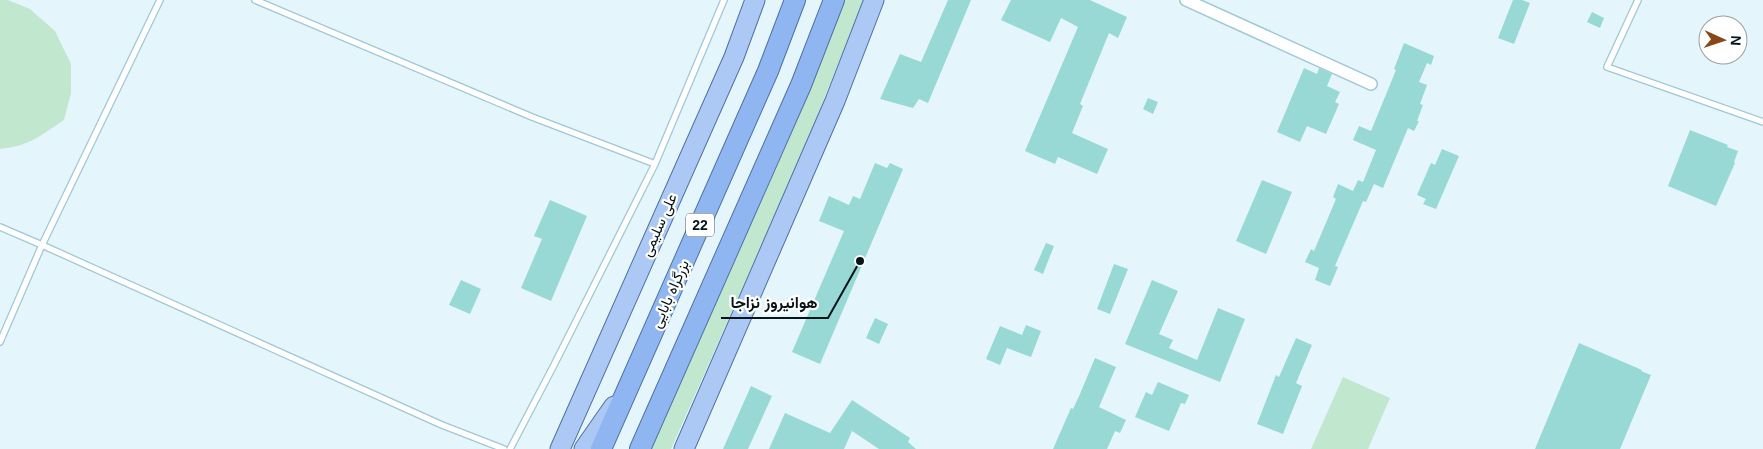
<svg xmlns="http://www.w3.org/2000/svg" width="1763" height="449" font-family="Arial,Vazirmatn,sans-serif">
<rect width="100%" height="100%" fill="#e5f5fc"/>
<!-- green -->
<path fill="#c1e8ce" d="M0 0H8L30 9 55 31 71 64V93L64 120C40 136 29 146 0 149Z
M845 0H867L840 59 804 149 671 449H651L775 168Z
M1343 377 1390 398 1368 449H1311Z"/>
<!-- building -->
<path fill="#98d9d5" d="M948 0H971L928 103 919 99 913 108 880 99 900 54 921 62Z
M1011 0H1090L1127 17 1118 38 1109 33 1080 104 1083 106 1072 133 1108 149 1097 174 1058 157 1055 164 1025 151 1078 27 1061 18 1050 42 1001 20Z
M1513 0H1522L1530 3 1514 44 1498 38Z
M1592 12 1604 18 1600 28 1587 22Z
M1404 43 1434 56 1431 65 1427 63 1419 82 1427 85 1420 104 1423 105 1417 121H1419L1414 131 1408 128 1383 188 1374 184 1366 202 1363 201 1335 266 1338 267 1330 286 1315 280 1319 268 1305 262 1311 249 1314 251 1336 199 1333 197 1338 184 1353 191 1358 180 1363 182 1376 150 1353 140 1359 126 1371 131 1396 70 1394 69Z
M1304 68 1317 74 1319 68 1332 74 1327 86 1340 92 1335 102 1339 104 1326 134 1307 126 1300 142 1277 132Z
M1148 98 1158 102 1153 114 1143 109Z
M1690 130 1728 145 1727 147 1738 151 1734 162 1735 163 1716 206 1668 186Z
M1442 149 1459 156 1436 209 1423 204 1426 199 1417 195 1431 163 1435 165Z
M875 163 887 168 890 163 903 169 820 364 792 352 844 231 819 221 829 196 849 205 853 196 860 199Z
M1262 180 1292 192 1266 254 1236 241Z
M550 200 587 216 551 301 521 288 542 239 534 236Z
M1046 243 1054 246 1043 274 1034 270Z
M1114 264 1128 269 1110 314 1097 309Z
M461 280 481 289 470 314 449 305Z
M1152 280 1178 291 1159 334 1173 340 1169 348 1197 360 1218 308 1245 319 1220 382 1125 344Z
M875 318 888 324 879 344 866 338Z
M1026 325 1041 331 1031 357 1007 348 1000 365 986 359 1000 326 1022 335Z
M1296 338 1312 345 1296 383 1302 386 1283 434 1257 424 1276 375 1279 377Z
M1579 343 1642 370 1641 371 1651 375 1620 449H1535Z
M1095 358 1116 367 1099 407 1126 420 1120 433 1115 431 1107 449H1053L1071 408 1073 409 1080 394Z
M1158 382 1189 395 1185 404 1181 403 1169 431 1135 417 1146 392 1152 395Z
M751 386 772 396 748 449H723Z
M852 400 910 438 908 442 916 449H879L852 431 844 449H769L785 413 830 433Z"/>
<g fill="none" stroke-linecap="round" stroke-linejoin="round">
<!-- service casing -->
<g stroke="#9fc7d7" stroke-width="8">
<path id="service" d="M160 0 42 245 442 425 504 449
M255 0 532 117 655 164 724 0
M1638 0 1607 67 1763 122
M0 227 42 245 0 342
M510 449 553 367 655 164"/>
</g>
<!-- minor casing -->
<g stroke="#9fc7d7" stroke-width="14">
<path id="minor" d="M1186 0 1371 84"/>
</g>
<!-- primary casing -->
<g stroke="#4e71a4" stroke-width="21">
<path id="primary" d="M560 449 734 57 755 0
M584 449 614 406
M684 449 835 101 874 0"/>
</g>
<!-- trunk casing -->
<g stroke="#4e71a4" stroke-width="22">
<path id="trunk" d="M601 449 768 71 795 0
M640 449 801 85 834 0"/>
</g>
<!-- service -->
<use href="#service" stroke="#fff" stroke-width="5.5"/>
<!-- minor -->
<use href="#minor" stroke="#fff" stroke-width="11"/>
<!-- primary -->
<use href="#primary" stroke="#acc8f5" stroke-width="19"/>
<!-- trunk -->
<use href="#trunk" stroke="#90b6f2" stroke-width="20"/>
</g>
<g text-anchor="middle" stroke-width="4.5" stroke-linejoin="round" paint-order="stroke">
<!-- shield labels -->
<rect fill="#fff" stroke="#515b5f" stroke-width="1" x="686" y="213.5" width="28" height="23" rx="4"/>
<g font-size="14" font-weight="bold" fill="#06151a">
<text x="700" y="230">22</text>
</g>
<!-- street labels -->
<g font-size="15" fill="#06151a" stroke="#fff">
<text transform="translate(659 225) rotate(-66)" y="5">علی سلیمی</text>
<text transform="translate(670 294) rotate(-66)" y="5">بزرگراه بابایی</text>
</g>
</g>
<!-- callouts -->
<path fill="none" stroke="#06151a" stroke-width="2" d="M860 261L828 318H721"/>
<circle fill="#06151a" stroke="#fff" stroke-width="2" cx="860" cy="261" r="5"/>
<g font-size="16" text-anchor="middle" font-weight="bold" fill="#06151a" stroke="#fff" stroke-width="4.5" stroke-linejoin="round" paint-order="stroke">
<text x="774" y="308">هوانیروز نزاجا</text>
</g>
<!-- north arrow -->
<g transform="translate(1723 40) rotate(93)"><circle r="24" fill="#ffffff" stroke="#9ba1a3"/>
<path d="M0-4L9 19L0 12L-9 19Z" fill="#894716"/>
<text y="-8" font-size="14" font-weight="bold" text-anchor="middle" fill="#06151a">N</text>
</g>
</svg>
